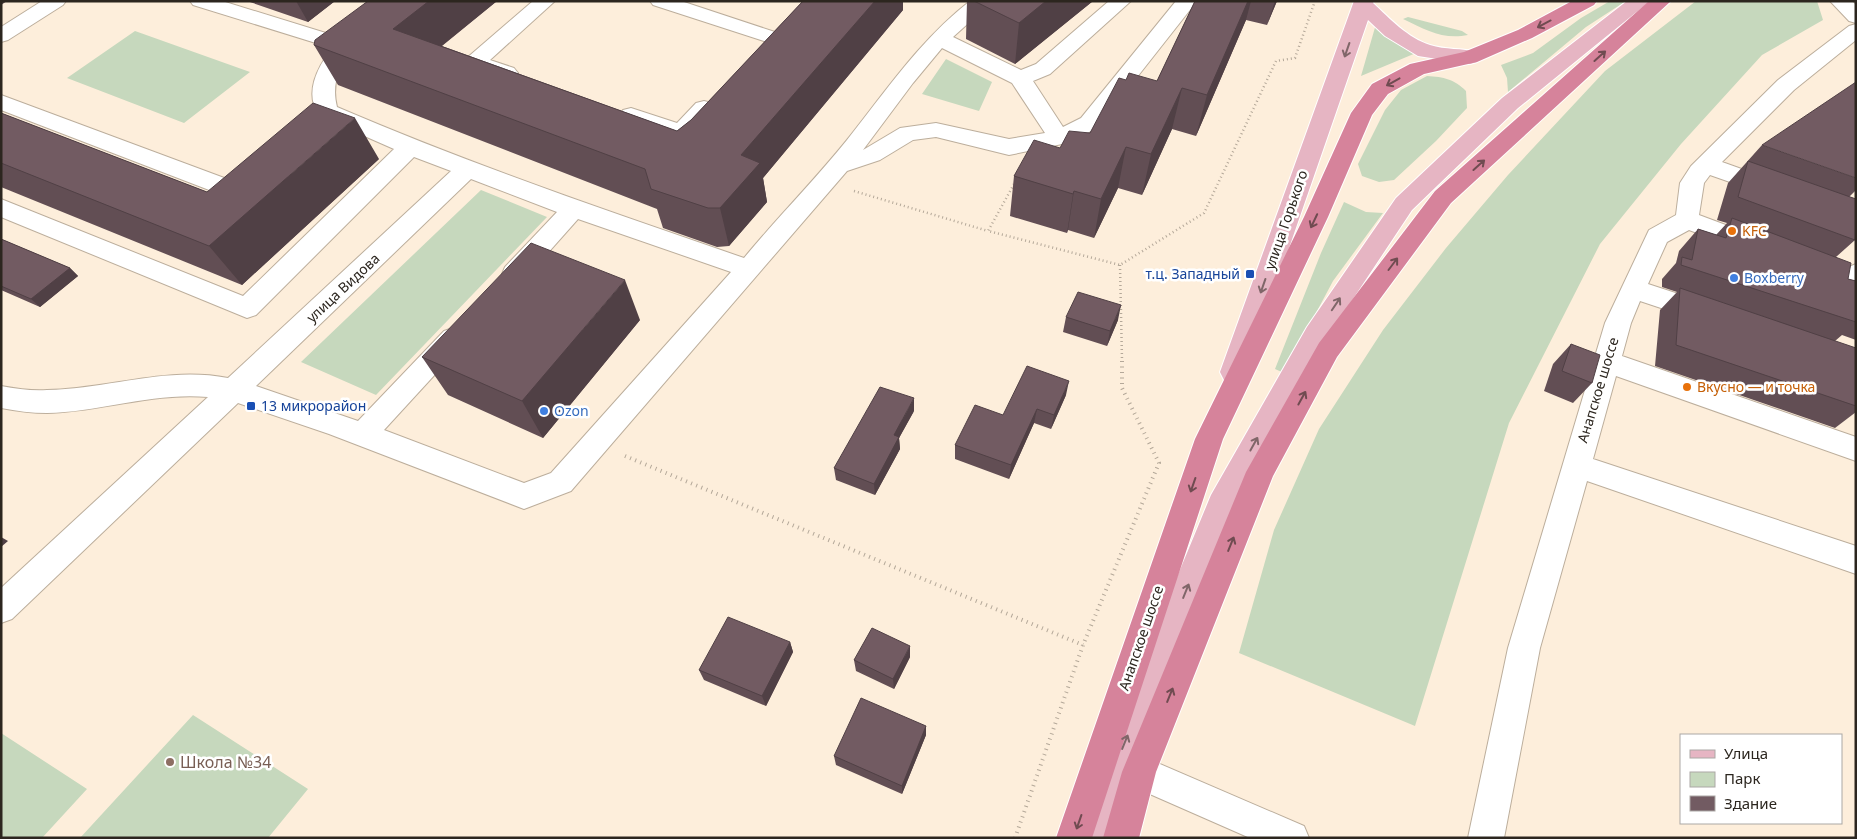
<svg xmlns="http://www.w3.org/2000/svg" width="1857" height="839" font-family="'Noto Sans',sans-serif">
<rect width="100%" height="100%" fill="#fdeedb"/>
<!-- green -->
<path fill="#c6d8bd" d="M1610 1H1626L1586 27 1508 92 1507 78 1501 65 1533 53 1581 18Z
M1696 1H1817L1823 20 1762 55 1681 144 1600 244 1509 423 1415 726 1239 653 1274 530 1319 429 1383 330 1446 248 1508 175 1605 71Z
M1408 17 1462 31 1468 35C1443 40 1426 30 1403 19Z
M1376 24 1416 53 1361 76Z
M135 31 250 72 184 123 67 78Z
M946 59 992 82 979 111 922 94Z
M1427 76C1444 77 1454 79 1466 91L1467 108 1436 141 1394 180 1379 182 1362 176 1358 164 1385 110 1401 90Z
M481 190 547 217 376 395 301 362Z
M1344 202 1366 212 1383 213 1333 281 1284 373 1275 369 1321 253Z
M193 715 308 789 268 838H80Z
M1 733 87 789 42 838H1Z"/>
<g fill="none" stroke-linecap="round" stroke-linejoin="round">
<!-- minor casing -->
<g stroke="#bcae9c" stroke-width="2">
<path id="minor" d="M42 1H66L63 5 8 40 1 42V27Z
M190 1H222L342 38 387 1H410C404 10 394 15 386 21 357 43 327 68 337 107 470 164 607 211 744 258 777 218 814 181 847 140 886 91 920 40 970 1H993L953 37 1021 70 1036 64 1109 1H1131L1050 74 1033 81 1063 127 1081 118 1176 1H1197L1097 128 1067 143 1009 155 936 137 913 140 880 160 847 171 571 491 524 509 329 434 238 403 12 619 1 623V588L208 397C153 392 101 412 47 413 31 413 17 411 1 408V386C17 389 32 391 47 390 109 389 166 366 228 378L451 171 414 157 256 315 247 318 1 217V199L243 296 394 149 319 116C304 93 317 68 332 48L193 5ZM942 48 1012 83 1045 133 1009 139 936 123 900 128 863 150 913 83ZM471 179 557 212 505 267 502 274 505 281 514 283 523 281 578 219 731 272 551 473 524 483 384 430 462 345 466 338 462 331 453 328 444 331 358 421 256 386Z
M533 1H555L490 60 514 68 518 73 514 78 507 80 468 67 465 62 468 57Z
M650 1H681L778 33 781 37 778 41 771 43 764 41 653 5Z
M1830 1H1852L1856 5V23L1849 21Z
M1856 24V40L1794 90 1722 162 1778 182 1782 188 1778 194 1770 196 1710 175 1704 183 1699 215 1763 239 1766 245 1763 251 1754 254 1689 230 1667 242 1648 284 1712 305 1716 312 1712 319 1703 322 1640 301 1631 323 1622 356 1856 437V461L1616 376 1593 459 1856 546V574L1587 481 1540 648 1504 838H1468L1508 648 1605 323 1649 230 1676 215 1680 183 1691 166 1778 80 1849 26Z
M1 95 235 182C242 175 247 175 256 177L260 183C252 195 243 202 230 198L1 110Z
M704 101 712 103 715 108 689 137 681 139 623 120 620 115 623 110 631 108 677 123 696 103Z
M1813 258 1844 269 1856 264V287L1847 289 1804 274 1801 267 1804 260Z
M1139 755 1304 826 1309 838H1250L1127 784 1122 772 1127 760Z"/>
</g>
<!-- major casing -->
<g stroke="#fff" stroke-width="2">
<path id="major" d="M1354 1H1374L1373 3C1390 19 1408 38 1430 45 1445 50 1462 48 1477 52L1480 57 1477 62 1470 64 1418 56 1385 36 1368 20 1246 372 1242 380 1233 383 1224 380 1220 372Z
M1627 1H1650L1518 108 1412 210 1325 341 1238 499 1117 804 1126 838H1090L1083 804 1211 495 1307 327 1396 198 1502 98Z"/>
</g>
<!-- highway casing -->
<g stroke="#fff" stroke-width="2">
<path id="highway" d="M1572 1H1597L1594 5 1532 38 1477 62 1424 74 1388 94 1372 115 1328 217 1223 439 1092 838H1056L1195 439 1304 217 1351 113 1372 84 1410 64 1464 52 1518 30Z
M1649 1H1671L1451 203 1337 357 1273 476 1156 772 1139 838H1103L1122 772 1246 472 1319 343 1435 191Z"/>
</g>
<!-- path-far1 -->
<path stroke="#b4a899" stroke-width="2.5" stroke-dasharray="1 3" stroke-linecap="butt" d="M1014 184 988 231 1120 265 1204 213 1276 61 1295 58 1315 1
M854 191 988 231
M1120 265 1122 360"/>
<!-- path -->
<path stroke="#b4a899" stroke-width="4" stroke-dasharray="1 4.5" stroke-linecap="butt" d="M625 456 1083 645
M1015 838 1083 645 1159 463 1122 388V359"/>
<!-- minor -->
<use href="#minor" fill="#fff" fill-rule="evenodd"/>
<!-- major -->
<use href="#major" fill="#e6b5c3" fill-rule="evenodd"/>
<!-- highway -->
<use href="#highway" fill="#d6839b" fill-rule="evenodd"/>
</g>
<!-- wall -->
<path fill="#624e54" d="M247 1H335L308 22Z
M368 1H497L442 46 677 131 691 120 803 1H903V10L763 178 767 202 729 246 717 247 663 228 657 209 338 85 314 45Z
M967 1H1093L1015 64 966 39Z
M1195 1H1277L1267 25 1246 20 1196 136 1172 129 1142 195 1118 188 1094 238 1068 230 1067 233 1010 216 1014 176 1060 148 1090 133 1126 80 1157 81Z
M1 113 207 192 379 159 242 285 1 187Z
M1762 145 1856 178V190L1849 197 1855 240 1836 257 1848 279 1856 281V340L1842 335 1835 341 1856 406V412L1835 428 1655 366 1660 310 1677 292 1662 287V279L1676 263 1679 251 1698 229 1716 235 1727 223 1717 220 1728 183Z
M1 239 70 268 78 276 40 307 1 290Z
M1066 317 1118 320 1107 346 1063 332Z
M640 320 543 438 448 395 422 357Z
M1571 344 1592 383 1573 403 1544 391 1553 364Z
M1066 395 1051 429 1034 423 1009 479 955 459V445L1003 415Z
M914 411 899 438 900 449 875 495 836 480 834 468Z
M790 642 793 652 766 706 704 680 699 670Z
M910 657 894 689 856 671 854 660Z
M926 726V735L902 794 836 765 834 756Z"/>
<!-- shaded-wall -->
<path fill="#504045" d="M1 1H7L1 5Z
M296 1H335L308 22Z
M429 1H497L413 69 393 29Z
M875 1H903V10L763 178 767 202 729 246 720 208 741 155Z
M1046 1H1093L1015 64 1019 23Z
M1248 1H1251L1246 20 1196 136 1207 95Z
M1275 1H1277L1267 25Z
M1182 88 1172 129 1142 195 1151 154Z
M355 118 379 159 242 285 209 246Z
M1126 147 1118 188 1094 238 1101 199Z
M1074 191 1068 230 1067 233 1073 194Z
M70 268 78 276 40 307 31 299Z
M625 280 640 320 543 438 522 401Z
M1121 305 1118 320 1107 346 1110 331Z
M1069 381 1066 395 1051 429 1054 415Z
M914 398V411L899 438 900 449 875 495 874 484 894 435Z
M1037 409 1034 423 1009 479 1011 465Z
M1 537 8 541 1 547Z
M790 642 793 652 766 706 762 696Z
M910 646V657L894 689 893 679Z
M926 726V735L902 794V786Z"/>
<!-- building -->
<path fill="#725b62" stroke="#504045" d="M368 1H429L393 29 677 131 691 120 803 1H875L741 155 760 163 720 208H708L651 189 645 169 314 45 315 40Z
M974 1H1046L1019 23Z
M1195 1H1248L1207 95 1182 88 1151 154 1126 147 1101 199 1074 191 1073 194 1014 176 1034 140 1060 148 1069 131 1090 133 1119 78 1126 80 1129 73 1157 81Z
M1856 82V178L1762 145Z
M313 103 355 118 209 246 1 163V113L207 192Z
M1748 161 1856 199V234L1855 240 1738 197Z
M1732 218 1851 263 1848 279 1856 281V322L1681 265 1682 257 1692 260 1698 229 1726 238Z
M1 239 70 268 31 299 1 286Z
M531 243 625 280 522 401 422 357Z
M1680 288 1856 348V406L1676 345Z
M1078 292 1121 305 1110 331 1066 317Z
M1571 344 1600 355 1592 383 1562 371Z
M1027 366 1069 381 1054 415 1037 409 1011 465 955 445 975 405 1003 415Z
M880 387 914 398 894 435 899 437 874 484 834 468Z
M728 617 790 642 762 696 699 670Z
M872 628 910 646 893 679 854 660Z
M861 698 926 726 902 786 834 756Z"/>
<!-- one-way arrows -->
<defs><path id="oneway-shaft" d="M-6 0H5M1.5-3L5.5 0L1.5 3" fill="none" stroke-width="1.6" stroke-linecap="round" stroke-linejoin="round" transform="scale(1.25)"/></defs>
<g stroke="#704b51">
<use href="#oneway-shaft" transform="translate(1544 24) rotate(152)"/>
<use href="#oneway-shaft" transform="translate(1600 56) rotate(-42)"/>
<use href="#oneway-shaft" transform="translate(1393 82) rotate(151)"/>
<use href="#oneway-shaft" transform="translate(1479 165) rotate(-42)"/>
<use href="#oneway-shaft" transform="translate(1314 221) rotate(115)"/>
<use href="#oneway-shaft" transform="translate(1393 264) rotate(-53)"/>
<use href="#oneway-shaft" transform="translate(1302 398) rotate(-61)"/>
<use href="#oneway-shaft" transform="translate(1193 485) rotate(109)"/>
<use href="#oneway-shaft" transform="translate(1231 544) rotate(-68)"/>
<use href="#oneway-shaft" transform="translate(1170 695) rotate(-68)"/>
<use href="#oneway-shaft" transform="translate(1079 822) rotate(109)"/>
</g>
<g stroke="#806669">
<use href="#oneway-shaft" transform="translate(1347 50) rotate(109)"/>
<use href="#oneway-shaft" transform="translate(1263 286) rotate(109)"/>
<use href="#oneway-shaft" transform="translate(1336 304) rotate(-56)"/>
<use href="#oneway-shaft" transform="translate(1254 444) rotate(-61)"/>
<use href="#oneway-shaft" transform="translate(1186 591) rotate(-68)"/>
<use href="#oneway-shaft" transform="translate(1125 742) rotate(-68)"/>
</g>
<!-- markers -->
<g fill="#e8710a" stroke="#fff" stroke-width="2">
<circle cx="1732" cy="231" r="5"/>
<circle cx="1687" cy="387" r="5"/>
</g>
<g fill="#1a4fb4" stroke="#fff" stroke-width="2">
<rect x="1245" y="269" width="10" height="10" rx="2.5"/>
<rect x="246" y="401" width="10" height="10" rx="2.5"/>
</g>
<g fill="#3f7fe0" stroke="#fff" stroke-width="2">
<circle cx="1734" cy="278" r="5"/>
<circle cx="544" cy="411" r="5"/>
</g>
<circle fill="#8d6e63" stroke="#fff" stroke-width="2" cx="170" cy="762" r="5"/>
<g text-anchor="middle" stroke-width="5" stroke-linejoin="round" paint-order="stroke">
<!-- street labels -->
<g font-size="14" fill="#2c261f" stroke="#fff">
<text transform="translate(1286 220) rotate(-71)" y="5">улица Горького</text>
<text transform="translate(343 288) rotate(-43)" y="5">улица Видова</text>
<text transform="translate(1598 390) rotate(-73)" y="5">Анапское шоссе</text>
<text transform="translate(1141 638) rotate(-71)" y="5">Анапское шоссе</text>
</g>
<!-- food labels -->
<g font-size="14" fill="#c56008" stroke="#fff" text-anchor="start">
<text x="1742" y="236">KFC</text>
<text x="1697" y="392">Вкусно — и точка</text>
</g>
<!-- transit labels -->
<g font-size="14" fill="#164399" stroke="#fff" text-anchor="end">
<text x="1240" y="279">т.ц. Западный</text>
<text x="261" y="411" text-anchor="start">13 микрорайон</text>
</g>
<!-- shop labels -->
<g font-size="14" fill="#366cbe" stroke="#fff" text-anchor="start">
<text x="1744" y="283">Boxberry</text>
<text x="554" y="416">Ozon</text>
</g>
<!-- near-education labels -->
<g font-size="16" fill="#785e54" stroke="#fff" text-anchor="start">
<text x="180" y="768">Школа №34</text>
</g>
</g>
<!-- border -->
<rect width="1857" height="839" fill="none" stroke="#2c261f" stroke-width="5"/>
<!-- legend -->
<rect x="1680" y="734" width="162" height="90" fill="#ffffff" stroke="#aba8a5"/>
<rect x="1690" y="750" width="25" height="8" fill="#e6b5c3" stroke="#aba8a5"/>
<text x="1724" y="759" font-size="15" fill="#2c261f">Улица</text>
<rect x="1690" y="772" width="25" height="15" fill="#c6d8bd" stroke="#aba8a5"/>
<text x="1724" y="784" font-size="15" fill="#2c261f">Парк</text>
<rect x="1690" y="796" width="25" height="15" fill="#725b62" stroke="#aba8a5"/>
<text x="1724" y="809" font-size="15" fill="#2c261f">Здание</text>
</svg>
